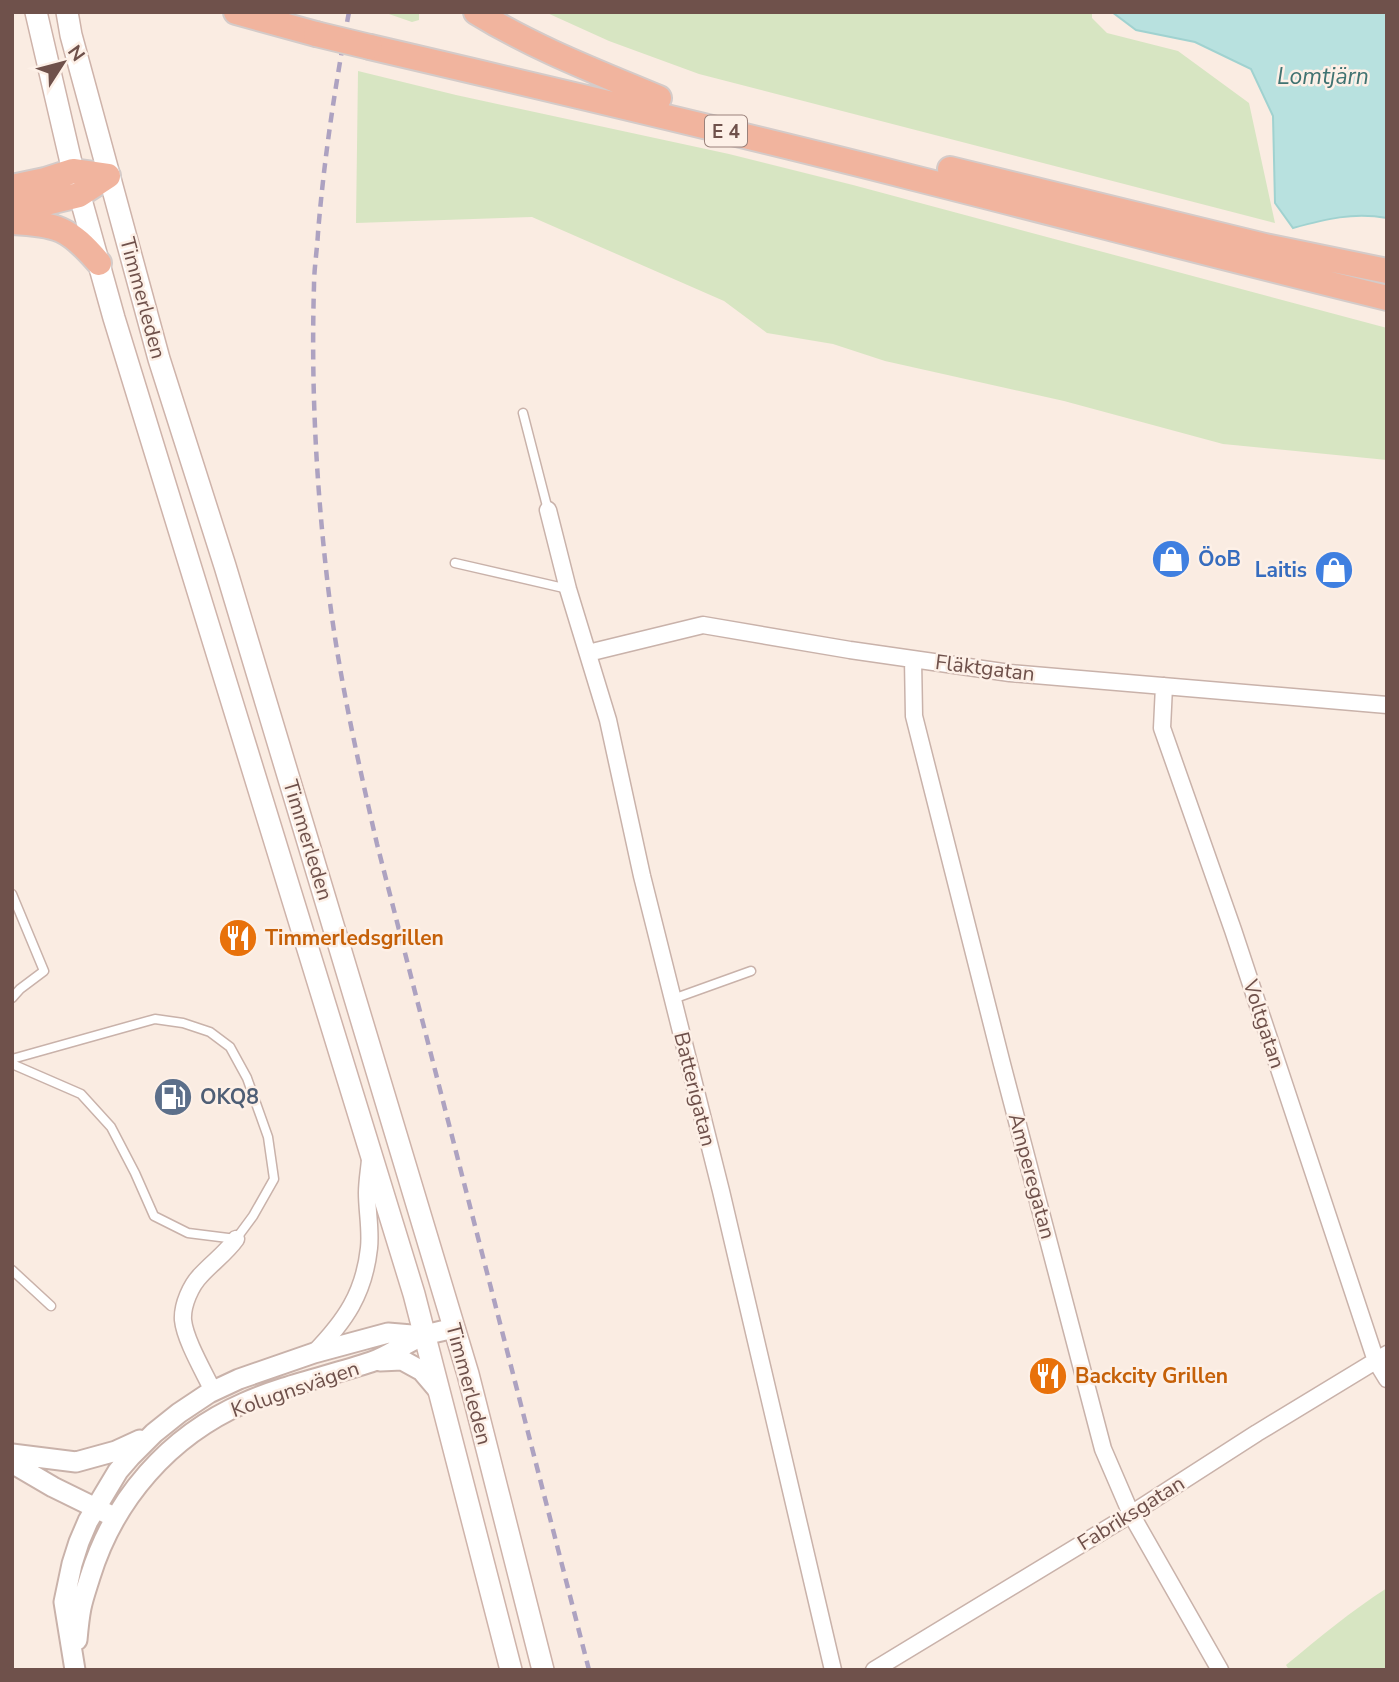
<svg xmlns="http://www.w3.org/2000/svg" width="1399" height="1682" font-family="'Nunito Sans',sans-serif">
<rect width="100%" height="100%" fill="#faece2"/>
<!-- green -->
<path fill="#d7e5c2" d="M383 12H419V20L412 22Z
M545 12H1092V18L1107 33 1178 51 1249 103 1275 223 699 74 609 41Z
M358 71 456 95 729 154 853 185 1387 328V460L1223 444 1064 401 885 361 833 344 767 333 724 301 532 217 356 223Z
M1387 1588V1670H1289L1286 1665C1319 1638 1351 1611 1387 1588Z"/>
<!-- water -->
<path fill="#b8e1df" stroke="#a0d2d0" stroke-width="2" d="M1112 12H1387V218C1353 212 1326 219 1293 228L1275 203 1273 116 1251 69 1195 42 1136 30Z"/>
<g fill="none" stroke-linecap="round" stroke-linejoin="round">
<!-- service casing -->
<g stroke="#c9b2aa" stroke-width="11">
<path id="service" d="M523 413 548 510
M455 563 568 589
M12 894 44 971 20 989 12 998
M673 999 751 971
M12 1059 155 1019 183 1023 210 1032 230 1047 247 1078 268 1137 274 1179 253 1216 236 1239 188 1233 154 1216 135 1173 111 1127 81 1094 12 1064
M12 1270 51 1306"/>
</g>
<!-- minor casing -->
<g stroke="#c9b2aa" stroke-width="19">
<path id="minor" d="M548 510 568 589 608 720 642 876 721 1191 833 1670
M588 653 703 625 850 650 1010 673 1387 705
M913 659 914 716 1002 1064 1103 1449 1131 1514 1220 1670
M1164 686 1162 728 1233 930 1376 1361 1387 1379
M314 1353C345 1321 364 1294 369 1248 371 1230 367 1211 367 1193 367 1182 369 1171 370 1160
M213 1391C204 1372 185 1340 183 1320 182 1305 191 1285 201 1275 213 1262 226 1253 236 1239
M874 1670 1131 1514 1257 1433 1387 1354"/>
</g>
<!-- tertiary casing -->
<g stroke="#c9b2aa" stroke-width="23">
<path id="tertiary" d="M380 1361 402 1360 422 1371 439 1391
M12 1454 76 1462 116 1451 140 1440
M12 1463 53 1487 108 1514
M77 1640C78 1629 79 1618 81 1608 83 1598 87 1587 90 1577 114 1499 169 1436 244 1403 284 1385 329 1376 371 1362 389 1356 405 1343 423 1336 433 1332 444 1331 454 1328
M75 1670 64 1602 72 1564 79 1542 88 1521 118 1471 131 1456 154 1433 179 1413 209 1393 239 1379 314 1353 388 1333 424 1336"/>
</g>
<!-- secondary casing -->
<g stroke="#ceb3aa" stroke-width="24">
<path id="secondary" d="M36 12 73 171 114 318 414 1294 511 1670
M67 12 71 35 159 359 225 566 468 1374 543 1670"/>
</g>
<!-- trunk casing -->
<g stroke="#d4cbc9" stroke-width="28">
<path id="trunk" d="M236 12 316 34
M476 12C534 48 597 72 659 98
M370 47C550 89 730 131 910 177 1069 217 1227 259 1387 298
M950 169 1265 246 1387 271
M12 187 45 180 73 171 108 176
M12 211 79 195 108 176
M12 222C57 224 69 228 99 263"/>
</g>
<!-- service -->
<use href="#service" stroke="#fff" stroke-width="8"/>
<!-- minor -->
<use href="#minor" stroke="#fff" stroke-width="16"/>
<!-- tertiary -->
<use href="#tertiary" stroke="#fff" stroke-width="19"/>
<!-- secondary -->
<use href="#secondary" stroke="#fff" stroke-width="21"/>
<!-- trunk -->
<use href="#trunk" stroke="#f1b49e" stroke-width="24"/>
<!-- rail -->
<path stroke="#ada2c1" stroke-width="4.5" stroke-dasharray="10 7" stroke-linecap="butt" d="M349 12C335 86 324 159 318 233 317 251 314 269 314 286 311 384 316 481 327 578 337 668 357 757 377 844L589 1670"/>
<!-- trunk-bridge casing -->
<g stroke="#d4cbc9" stroke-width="28" stroke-linecap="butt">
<path id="trunk-bridge" d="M316 34 370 47"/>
</g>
<!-- trunk-bridge -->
<use href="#trunk-bridge" stroke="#f1b49e" stroke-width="24"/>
</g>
<!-- icons -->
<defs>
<g id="shop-disc" transform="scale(2.0125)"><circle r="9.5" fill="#3f7fe0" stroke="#fdf0e7"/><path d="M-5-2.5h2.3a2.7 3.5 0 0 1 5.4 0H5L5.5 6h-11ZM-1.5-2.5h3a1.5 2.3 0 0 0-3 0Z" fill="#fff"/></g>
<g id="restaurant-disc" transform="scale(2.0125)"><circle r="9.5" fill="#e8710a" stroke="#fdf0e7"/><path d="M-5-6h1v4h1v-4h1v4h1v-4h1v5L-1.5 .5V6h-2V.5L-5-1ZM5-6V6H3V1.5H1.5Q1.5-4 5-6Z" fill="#fff"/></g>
<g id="fuel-disc" transform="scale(2.0125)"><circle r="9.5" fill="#5c6f8a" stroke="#fdf0e7"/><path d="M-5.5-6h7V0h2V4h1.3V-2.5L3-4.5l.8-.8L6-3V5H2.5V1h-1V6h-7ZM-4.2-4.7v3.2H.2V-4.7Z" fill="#fff"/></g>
</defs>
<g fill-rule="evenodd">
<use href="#shop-disc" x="1171" y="559"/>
<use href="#shop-disc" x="1334" y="570"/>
<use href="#restaurant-disc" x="238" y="938"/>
<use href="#fuel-disc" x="173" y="1097"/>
<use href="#restaurant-disc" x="1048" y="1376"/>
</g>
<g text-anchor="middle" stroke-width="5" stroke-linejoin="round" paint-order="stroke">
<!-- shield labels -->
<rect fill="#fdf0e7" stroke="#9a817a" stroke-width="2" x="705" y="115.5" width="42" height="31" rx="5"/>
<g font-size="19" font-weight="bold" fill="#6f514b">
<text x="726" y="138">E 4</text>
</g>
<!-- street labels -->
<g font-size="21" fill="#6f514b" stroke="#fdf0e7">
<text transform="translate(143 298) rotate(75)" y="7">Timmerleden</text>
<text transform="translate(985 668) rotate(7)" y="7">Fläktgatan</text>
<text transform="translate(308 840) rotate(73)" y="7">Timmerleden</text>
<text transform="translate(1264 1024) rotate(72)" y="7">Voltgatan</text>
<text transform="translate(695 1089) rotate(76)" y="7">Batterigatan</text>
<text transform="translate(1032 1176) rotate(75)" y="7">Amperegatan</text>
<text transform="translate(469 1384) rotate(75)" y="7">Timmerleden</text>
<text transform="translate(295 1389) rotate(-19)" y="7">Kolugnsvägen</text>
<text transform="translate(1131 1513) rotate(-32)" y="7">Fabriksgatan</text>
</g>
<!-- shop labels -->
<g font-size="21" font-weight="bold" fill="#366cbe" stroke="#fdf0e7" text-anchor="start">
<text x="1198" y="566">ÖoB</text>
<text x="1307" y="577" text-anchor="end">Laitis</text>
</g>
<!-- food labels -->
<g font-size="21" font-weight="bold" fill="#c56008" stroke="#fdf0e7" text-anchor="start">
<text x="265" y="945">Timmerledsgrillen</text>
<text x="1075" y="1383">Backcity Grillen</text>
</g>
<!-- service labels -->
<g font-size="21" font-weight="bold" fill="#4e5e75" stroke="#fdf0e7" text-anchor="start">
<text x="200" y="1104">OKQ8</text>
</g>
<!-- water labels -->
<g font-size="23" font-style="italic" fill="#407372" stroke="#fdf0e7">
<text x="1323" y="84">Lomtjärn</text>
</g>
</g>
<!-- border -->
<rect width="1399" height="1682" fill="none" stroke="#6f514b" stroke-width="28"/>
<!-- north arrow -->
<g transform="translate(63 63) rotate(54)" stroke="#fdf0e7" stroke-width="5" paint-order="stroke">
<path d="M0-5L12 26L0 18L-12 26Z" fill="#6f514b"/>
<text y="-10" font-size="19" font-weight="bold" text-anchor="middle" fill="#6f514b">N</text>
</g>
</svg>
